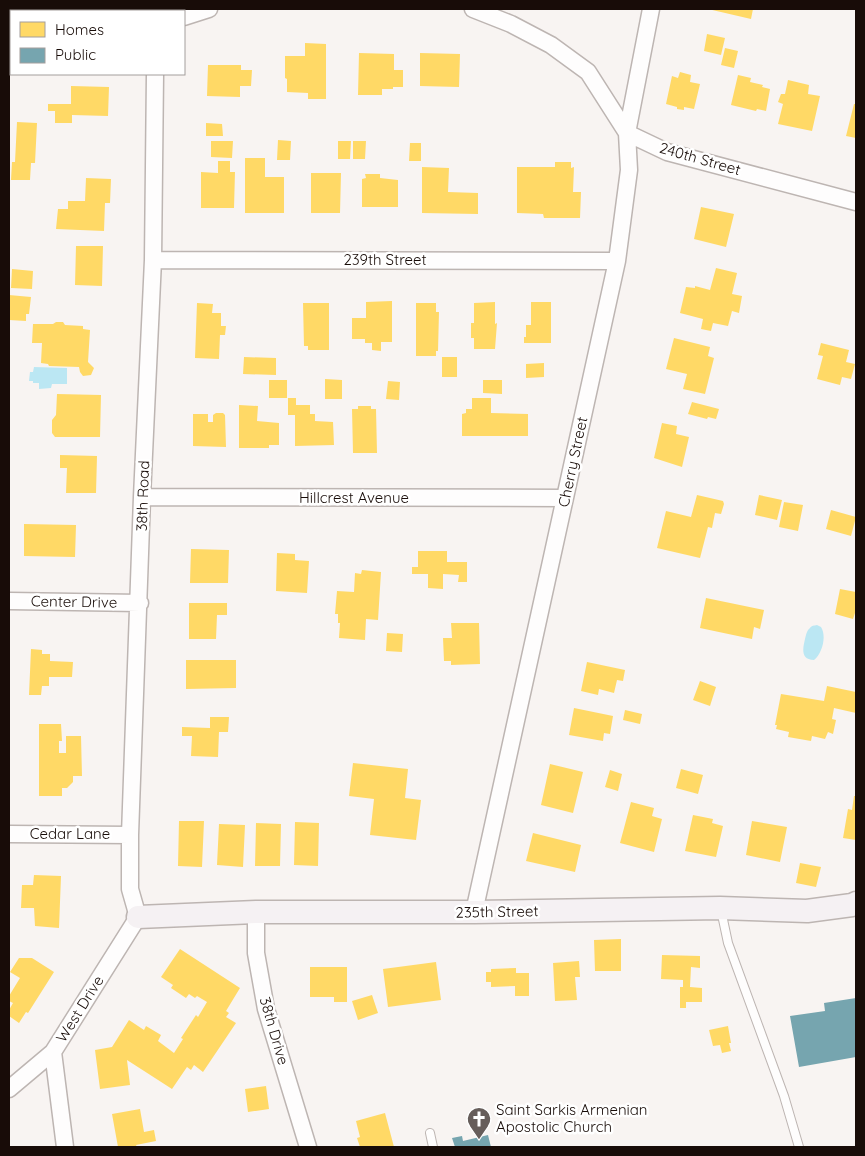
<svg xmlns="http://www.w3.org/2000/svg" width="865" height="1156" font-family="Quicksand,sans-serif">
<rect width="100%" height="100%" fill="#f8f4f2"/>
<!-- water -->
<path fill="#bbe7f3" d="M34 367 67 368V384H52L51 388 39 389V383H33V381H29L30 372H33Z
M817 625 821 627C827 636 822 654 814 660 800 660 803 648 805 639 806 635 807 630 810 628 812 625 814 626 817 625Z"/>
<!-- homes -->
<path fill="#ffd966" d="M42 9H91V11H42Z
M708 9H753L751 19Z
M707 34 725 38 721 55 704 51Z
M305 43 326 44V99H308V93L287 92V79L285 78V56H305Z
M725 48 738 51 734 68 721 65Z
M359 53 394 54V70H403V87H393V89H382V95H358Z
M420 53 460 54 459 87 420 86Z
M208 65H241V70H252L251 86H240V97L207 96Z
M680 72 691 75 690 82 700 84 694 109 684 107V110L677 109V107L666 104 672 76 678 78Z
M738 75 751 78 750 82 763 85 762 87 770 89 766 111 757 109 756 111 731 105Z
M788 80 809 85 808 94 820 96 812 131 778 124 783 104 778 102 781 94H785Z
M71 86 109 87 108 116 72 115V123H55V111H48V104H71Z
M854 104H856V138L846 136Z
M17 122 37 123 35 163H31L30 180H11L12 162H15Z
M206 123 222 124 223 136H206Z
M278 140 291 141 290 160H277Z
M211 141H233L232 158 211 157Z
M338 141H351L350 159H338Z
M353 141H366L365 159H353Z
M410 143H421V161H409Z
M245 158H265V177H284V213H245Z
M218 161H230V172H235L234 208H201V172L218 173Z
M555 162H571V168L574 167 573 192H581L580 218H544L543 214 517 213V167H555Z
M422 167 449 168 448 192 478 193V214L422 213Z
M311 173H341L340 213H311Z
M365 174H380V178L398 180V207H362V179L366 178Z
M86 178 111 179 110 203H105L104 231 56 229 58 209H68V201H85Z
M701 207 734 214 726 247 694 239Z
M76 246H103L102 286 75 285Z
M716 268 737 273 732 294 742 296 739 313 732 311 728 326 713 323 711 331 701 329 703 319 680 313 686 287 695 288V286L710 290Z
M12 269 33 271 32 289 11 288Z
M9 295 31 297 29 314H26V321L9 320Z
M392 301V342H381V351L372 350V343H365V339H352V318H366V302Z
M495 302V324L497 323 495 349H474V338H471V323H474V303Z
M531 302H551V343H524V337H526V325H531Z
M197 303 213 304 212 313H221V326H226L225 335H220L219 359 195 358Z
M303 303H329V350H308V346H304Z
M416 303H436V312H439L438 351H436V356H416Z
M56 322H63L65 325 83 326V329L90 330 88 362 94 368 91 375 83 376 80 372 79 367 49 366 48 364 41 363 42 343H32L33 324H53Z
M674 338 710 347 708 356 714 358 705 394 683 389 687 374 666 369Z
M821 343 849 350 846 362 855 364 851 379 842 377 840 385 817 379 823 356 818 355Z
M244 357 276 358V375L243 374Z
M442 357H457V377H442Z
M544 363V377L526 378V364Z
M325 379 342 380V399H325Z
M269 380H287V398H269Z
M483 380H502V394L483 393Z
M388 381 400 382 399 400 386 399Z
M57 394 101 395 100 437H55L52 433V420L56 415Z
M288 398H296V405H310V414H315V421L333 422 334 445 295 446V415H288Z
M472 398H491V413L528 414V436H462V414L466 413V409H472Z
M692 402 719 409 716 419 708 417 707 419 688 414Z
M239 405 258 406 257 421 279 423V445H269V448H239Z
M358 406H371V409H376L377 453H353L352 409H358Z
M216 413H223L225 415 226 447 193 446V414H208V422H213V415Z
M662 423 677 426 676 434 689 437 682 467 654 458Z
M60 455 97 456 96 493H66L67 468H60Z
M697 495 723 501 724 504 721 514 715 513 712 528 708 527 700 558 657 548 666 511 691 517Z
M759 495 782 500 777 520 755 515Z
M784 502 803 505 798 531 779 527Z
M831 510 856 517 851 536 826 529Z
M24 524 76 525 75 557 24 556Z
M191 549 229 550 228 583H190Z
M418 551H447V562H467V582H458L459 575 443 574V589L428 588V574H412V567H418Z
M277 553 295 554V560L309 561 307 593 276 591Z
M362 570 381 572 378 620 366 619 365 640 339 638 340 623H338V614H335L337 591 354 592 355 573 361 574Z
M840 589 856 592V613H855L853 619 835 614Z
M706 598 764 610 760 629 754 627 752 639 700 628Z
M189 603H227V615H217L216 639H189Z
M451 623H479L480 664 451 665V661H444L443 638H452Z
M387 633 403 634 402 652 386 651Z
M31 649 42 650V654H50V661L73 662 72 677H49V686H42L41 695H29Z
M186 660H236V688L186 689Z
M587 662 625 670 623 681 617 680 614 693 599 689 598 695 581 691Z
M700 681 716 687 710 706 693 700Z
M827 686 856 692V713L834 708 832 719 836 720 833 734 828 732 825 739 812 736 811 741 788 737 789 732 776 729 777 725H775L781 694 824 701Z
M574 708 613 716 610 734 604 733 603 741 569 735Z
M625 710 642 714 640 724 623 720Z
M210 717H229L228 732H219L218 757 191 756 192 736H182V727L210 728Z
M39 724H61L62 741H59V753H66V736H81L82 776H73V782L67 788H62V796H39Z
M353 763 408 769 405 798 421 800 416 840 370 835 374 799 349 796Z
M550 764 583 772 573 813 541 805Z
M681 769 703 775 698 794 676 788Z
M610 770 622 774 618 791 605 787Z
M854 796H856V840L843 838 848 809 852 810Z
M631 802 654 808 652 816 662 819 654 852 620 843Z
M693 815 713 819 712 823 723 826 716 857 685 851Z
M179 821H204L202 867 178 866Z
M752 821 787 827 780 862 746 855Z
M295 822 319 823 318 866 294 865Z
M256 823 281 824 280 866H255Z
M219 824 245 825 243 867 217 865Z
M533 833 581 845 575 872 526 861Z
M800 863 821 867 816 887 796 883Z
M34 875 61 876 59 928 35 926 34 908H21L22 885H33Z
M621 939V971H595L594 940Z
M180 949 240 988 226 1011 229 1013 226 1017 236 1023 203 1072 194 1065 191 1070 187 1067 172 1089 127 1060 130 1085 100 1089 95 1050 112 1047 129 1020 144 1030 146 1026 161 1035 158 1041 174 1053 183 1039 181 1038 196 1015 198 1017 207 1002 197 996 195 998 189 994 186 998 171 988 173 985 161 977Z
M662 955 700 956V968L691 967 690 987 702 988V1002H686V1008H680V987H683V980L661 979Z
M19 958H32L54 972 28 1013 26 1012 19 1023 9 1016V1010L13 1003 9 1001V996L20 978 10 972Z
M579 961 580 977H575L577 1000 555 1001 553 963Z
M436 962 441 1000 388 1007 383 969Z
M310 967H347V1002H334V997H310Z
M516 968V973H529V996H515V986L491 987V982H486V972H491V969Z
M372 995 378 1013 358 1020 352 1001Z
M728 1026 731 1043H729L731 1051 722 1053 720 1045 713 1046 709 1030Z
M266 1086 269 1109 248 1112 245 1089Z
M140 1109 144 1132 154 1130 156 1141 136 1145 137 1147H118L112 1114Z
M385 1113 394 1147H360L357 1138 360 1137 356 1121Z"/>
<!-- public -->
<path fill="#76a5af" d="M856 998V1057L799 1067 790 1016 825 1011 824 1003Z
M488 1135 491 1147H455L452 1138 462 1136 463 1141Z"/>
<g fill="none" stroke-linecap="round" stroke-linejoin="round">
<!-- lane casing -->
<g stroke="#bdb5b2" stroke-width="10">
<path id="lane" d="M721 910 728 943 784 1096 799 1147
M430 1133 433 1147"/>
</g>
<!-- street casing -->
<g stroke="#bdb5b2" stroke-width="19">
<path id="street" d="M473 9 511 24 551 45 588 72 627 133 667 152 856 202
M156 11V9
M184 17 209 9
M153 260 617 261
M142 497 565 498
M9 601 140 603
M9 834 130 835
M256 912V953L266 1009 308 1147
M474 912 617 261 629 170 627 133 651 9
M53 1052 65 1147
M9 1089 53 1052 138 917 130 889V835L142 497 153 260 155 74"/>
</g>
<!-- secondary casing -->
<g stroke="#bdb5b2" stroke-width="25">
<path id="secondary" d="M138 917 256 912H474L720 908 807 911 852 905 856 903"/>
</g>
<!-- lane -->
<use href="#lane" stroke="#fefdfd" stroke-width="8"/>
<!-- street -->
<use href="#street" stroke="#fefdfd" stroke-width="16"/>
<!-- secondary -->
<use href="#secondary" stroke="#f5f1f3" stroke-width="22"/>
</g>
<!-- icons -->
<defs>
<g id="church-pin" transform="scale(1.25)"><path d="M0 17L-7.5 6A9.5 9.5 0 1 1 7.5 6Z" fill="#665d5a" stroke="#fff"/><path d="M-1.2-6h2.4v3.5h3.3v2.4h-3.3V6h-2.4V-.1h-3.3v-2.4h3.3Z" fill="#fff"/></g>
</defs>
<g fill-rule="evenodd">
<use href="#church-pin" x="479" y="1119"/>
</g>
<g text-anchor="middle" stroke-width="5" stroke-linejoin="round" paint-order="stroke">
<!-- street labels -->
<g font-size="15" fill="#180c08" stroke="#fff">
<text transform="translate(700 159) rotate(16)" y="5">240th Street</text>
<text x="385" y="265">239th Street</text>
<text transform="translate(573 462) rotate(-78)" y="5">Cherry Street</text>
<text transform="translate(143 496) rotate(-88)" y="5">38th Road</text>
<text x="354" y="503">Hillcrest Avenue</text>
<text transform="translate(74 602) rotate(1)" y="5">Center Drive</text>
<text x="70" y="839">Cedar Lane</text>
<text transform="translate(497 912) rotate(-1)" y="5">235th Street</text>
<text transform="translate(80 1009) rotate(-58)" y="5">West Drive</text>
<text transform="translate(274 1031) rotate(74)" y="5">38th Drive</text>
</g>
<!-- poi labels -->
<g font-size="15" fill="#180c08" stroke="#fff" text-anchor="start">
<text x="496" y="1115">Saint Sarkis Armenian<tspan x="496" dy="17">Apostolic Church</tspan></text>
</g>
</g>
<!-- border -->
<rect width="865" height="1156" fill="none" stroke="#180c08" stroke-width="20"/>
<!-- legend -->
<rect x="10" y="10" width="175" height="65" fill="#ffffff" stroke="#a39e9c"/>
<rect x="20" y="22" width="25" height="15" fill="#ffd966" stroke="#a39e9c"/>
<text x="55" y="35" font-size="15" fill="#180c08">Homes</text>
<rect x="20" y="48" width="25" height="15" fill="#76a5af" stroke="#a39e9c"/>
<text x="55" y="60" font-size="15" fill="#180c08">Public</text>
</svg>
